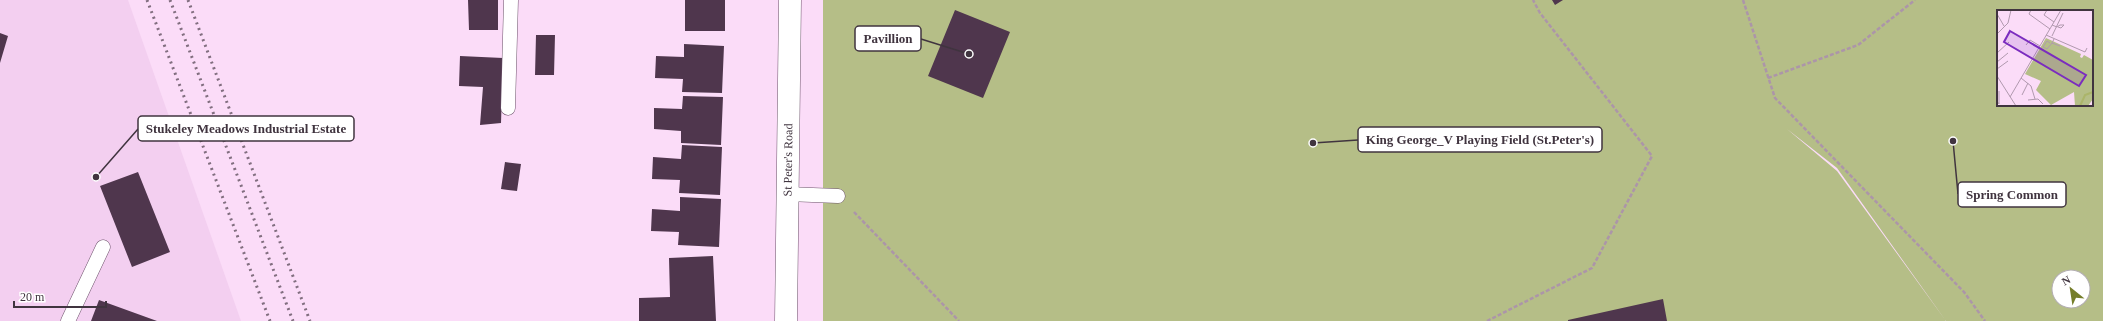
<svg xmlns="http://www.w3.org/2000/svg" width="2103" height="321" font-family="Georgia,serif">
<rect width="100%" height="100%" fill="#fbdcf8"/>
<!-- built -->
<path fill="#f3cff0" d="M0 0H128L241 321H0Z"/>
<!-- green -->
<path fill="#b5be87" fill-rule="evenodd" d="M823 0H2103V321H1946L1837 168 1787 129 1837 171 1946 321H823ZM1998 11H2092V105H1998ZM2059 277H2083V301H2059Z"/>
<!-- building -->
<path fill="#4f364d" d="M468 0H498V30H469Z
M685 0H725V31H685Z
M1552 0H1563L1555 5Z
M955 10 1010 32 983 98 928 76Z
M0 33 8 36 0 63Z
M536 35H555L554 75H535Z
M684 44 724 46 722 93 682 92 683 79 655 78 656 56 684 57Z
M460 56 503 58 501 123 480 125 483 87 459 86Z
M683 96 723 97 721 145 681 143V131L654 129V108L682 109Z
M682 145 722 147 720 195 679 193 680 180 652 179 653 157 681 159Z
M505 162 521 164 517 191 501 189Z
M138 172 170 252 132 267 100 186Z
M680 197 721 199 719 247 678 245 679 232 651 231 652 209 680 211Z
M713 256 716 321H639V298L670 297 669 258Z
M1663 299 1667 321H1568V320Z
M99 300 157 321H91Z"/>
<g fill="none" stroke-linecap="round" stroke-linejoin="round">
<!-- lane casing -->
<g stroke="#6d536b" stroke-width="15">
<path id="lane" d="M508 108 511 0
M787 194 838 196
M68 321 103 247"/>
</g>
<!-- secondary casing -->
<g stroke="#6d536b" stroke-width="23">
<g id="secondary">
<path id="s1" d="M786 321 790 0"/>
</g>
</g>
<!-- path -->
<path stroke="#ac95a9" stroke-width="2.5" stroke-dasharray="4 2" stroke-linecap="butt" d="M1743 0 1775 98 1964 292 1985 321
M1768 78 1858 45 1915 0
M854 212 959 321
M1487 321 1592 268 1652 156 1540 13 1533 0"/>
<!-- lane -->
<use href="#lane" stroke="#fff" stroke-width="14"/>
<!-- secondary -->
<use href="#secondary" stroke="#fff" stroke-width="22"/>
<!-- rail -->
<path stroke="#816e7f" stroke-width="3" stroke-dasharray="2 4" stroke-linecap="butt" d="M147 0 270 321
M170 0 293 321
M188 0 310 321"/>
</g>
<g text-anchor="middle" stroke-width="4" stroke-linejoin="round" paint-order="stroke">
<!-- street labels -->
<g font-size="12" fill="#40343f" stroke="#fff">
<text dy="4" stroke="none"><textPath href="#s1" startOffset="161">St Peter's Road</textPath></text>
</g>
</g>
<!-- overview -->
<g transform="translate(1997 10)">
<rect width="96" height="96" fill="#fbdcf8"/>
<path d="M49 28 84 44 83 47 85 48 87 45 96 50V89L91 96H78L77 82 54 95 39 80 44 71 28 64Z" fill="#b5be87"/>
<path fill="none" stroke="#abb56a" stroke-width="2" d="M83 96 88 85 96 82"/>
<path fill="none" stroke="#b099ae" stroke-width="1" d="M34 0 32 4 53 19M50 0 47 5 57 12M0 4 7 16M55 15 60 17 63 15H67L64 18 61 17M0 24 11 13 14 0M49 25 88 42 90 38M55 26 66 3M57 29 55 33 63 36M53 33 50 31 46 37 50 39 55 33M29 35 33 30 43 36M0 43 12 32M0 52 11 43M0 59 11 51M0 66 19 96M24 68 34 76 38 89M25 85 31 73M13 87 64 0M31 90 41 89 46 94M0 91 2 94V81"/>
<path fill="#7b2cbf" fill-opacity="0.15" stroke="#7b2cbf" stroke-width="2" d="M13 21 89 65 82 76 7 32Z"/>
<rect width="96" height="96" fill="none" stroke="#40343f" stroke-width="2"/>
</g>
<!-- callouts -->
<path fill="none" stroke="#40343f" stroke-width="1.5" d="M969 54L921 39M96 177L138 129M1313 143L1358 140M1953 141L1958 194"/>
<g fill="#40343f" stroke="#fff" stroke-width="1.5">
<circle cx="969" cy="54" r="4"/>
<circle cx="96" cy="177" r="4"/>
<circle cx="1313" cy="143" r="4"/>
<circle cx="1953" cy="141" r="4"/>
</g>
<g fill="#fff" stroke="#40343f" stroke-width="1.5">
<rect x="855" y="26" width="66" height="25" rx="4"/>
<rect x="138" y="116" width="216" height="25" rx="4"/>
<rect x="1358" y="127" width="244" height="25" rx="4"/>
<rect x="1958" y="182" width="108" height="25" rx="4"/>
</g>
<g font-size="13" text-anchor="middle" font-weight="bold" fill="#40343f">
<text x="888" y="43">Pavillion</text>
<text x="246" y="133">Stukeley Meadows Industrial Estate</text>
<text x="1480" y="144">King George_V Playing Field (St.Peter's)</text>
<text x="2012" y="199">Spring Common</text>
</g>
<!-- north arrow -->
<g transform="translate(2071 289) rotate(330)"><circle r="19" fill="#ffffff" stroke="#b3aeb2"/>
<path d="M0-3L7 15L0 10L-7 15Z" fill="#757e2a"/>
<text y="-6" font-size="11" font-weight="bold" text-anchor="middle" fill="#40343f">N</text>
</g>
<!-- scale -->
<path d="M14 301v6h92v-6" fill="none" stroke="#40343f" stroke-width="2"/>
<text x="20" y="301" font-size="12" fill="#40343f" stroke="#ffffff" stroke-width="3" paint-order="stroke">20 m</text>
</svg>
